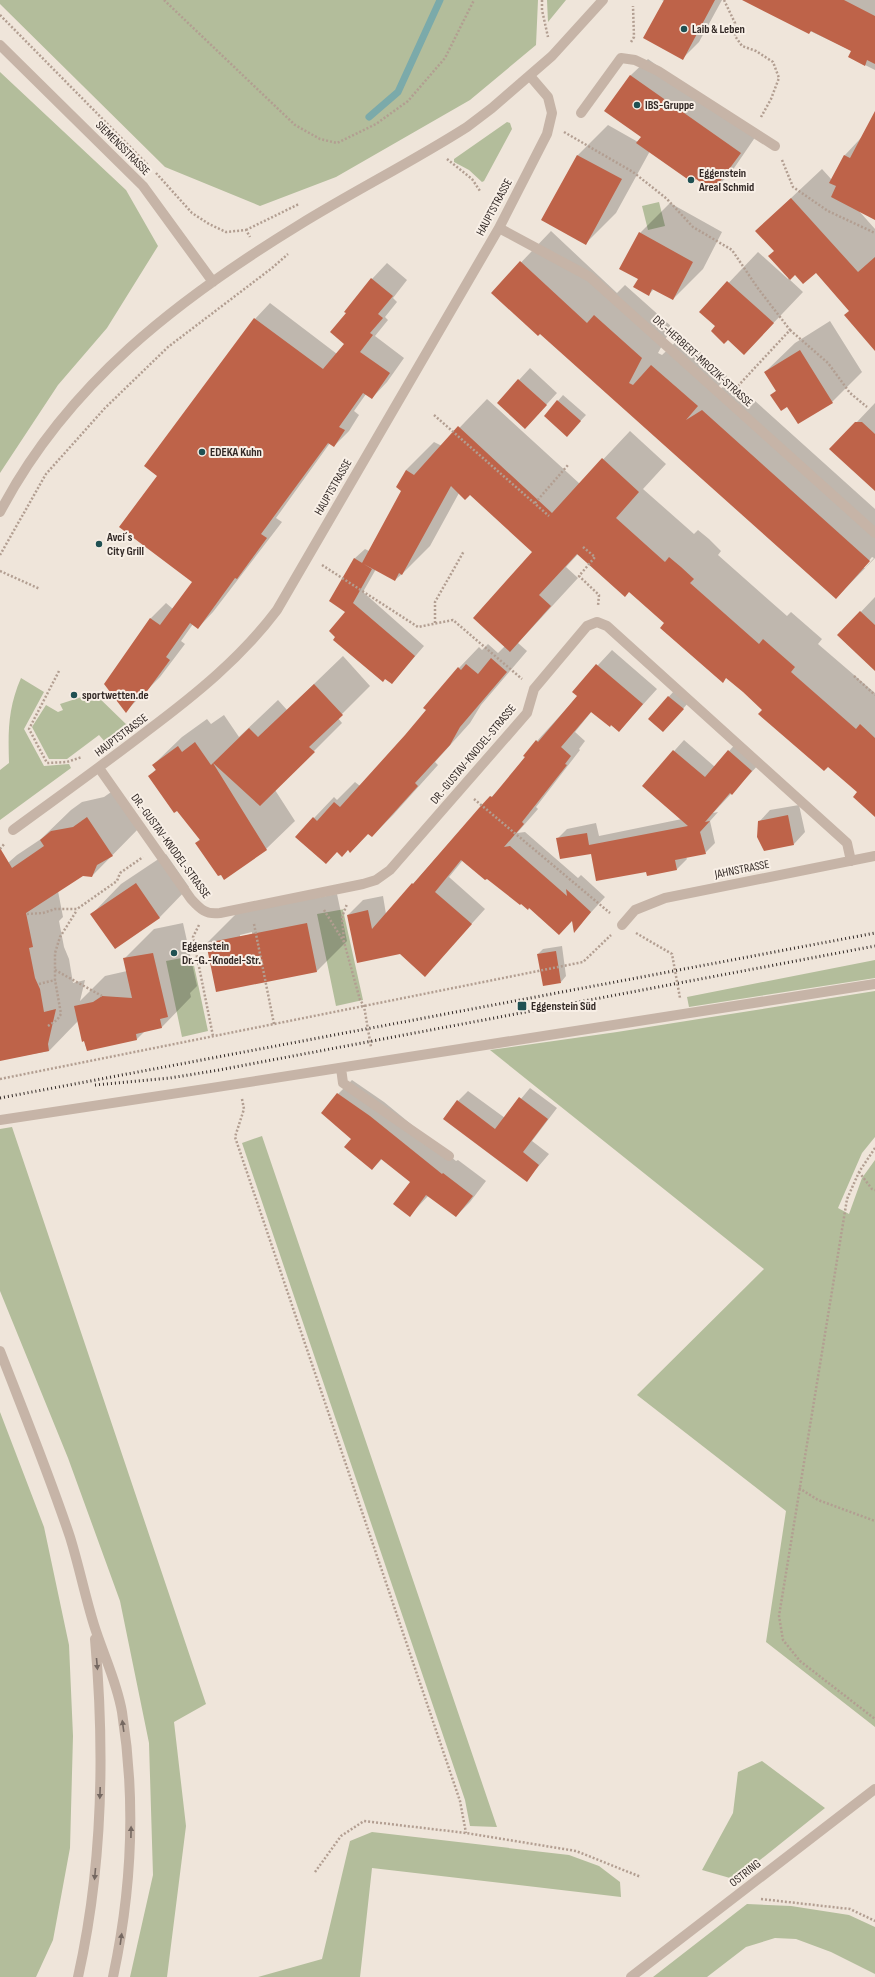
<svg xmlns="http://www.w3.org/2000/svg" width="875" height="1977" font-family="'Sofia Sans Condensed',sans-serif">
<rect width="100%" height="100%" fill="#efe5da"/>
<!-- green -->
<path fill="#b3bd9b" d="M0 0H538L536 45 470 100 336 177 260 206 165 167 0 4Z
M547 0H566L548 22Z
M0 72 126 190 158 246 107 328 58 385 0 473Z
M507 122 510 123 512 129 484 181 482 182 469 170 454 162V159Z
M659 202 665 226 648 230 642 206Z
M21 678 44 692 24 729 44 766 69 764 71 768 0 820V770L9 763C8 731 8 708 21 678Z
M94 693 129 727 106 743 99 735 67 759H49L32 727 46 705 58 712 63 710 60 704Z
M345 909 343 910 363 1000 336 1006 317 914Z
M192 956 208 1031 182 1037 166 961Z
M875 960V978L689 1007 687 997Z
M875 991V1137L862 1153 838 1208 849 1214 862 1178 875 1160V1727L766 1642 786 1511 637 1395 764 1269 490 1050 617 1032Z
M12 1127 206 1704 174 1722 186 1826 167 1977H130L153 1875 149 1743 120 1601 68 1458 0 1291V1129Z
M262 1136 497 1827 470 1826 465 1800 242 1143Z
M0 1412 44 1527 69 1645 73 1736 70 1848 53 1940 36 1977H0Z
M762 1761 825 1808 745 1872 730 1878 702 1870 733 1813 738 1772Z
M372 1832 569 1855 599 1866 620 1882 621 1897 372 1868 360 1977H258L322 1959 350 1841Z
M747 1904 791 1906 849 1915 875 1927V1974L831 1952 796 1939 775 1938 746 1947 707 1977H653Z"/>
<!-- shadow -->
<path fill="#0003" fill-rule="evenodd" d="M662 0H722L699 42 682 59 664 1Z
M745 0H875V70L849 57 852 51Z
M648 59 756 136 730 174 713 190 696 178 650 151 616 213 586 243 542 220 578 155 608 125 638 142 642 137 606 111 631 75Z
M875 123V217L859 211 875 229V338L816 272 795 273 789 279 803 292 744 354 701 312 758 252 788 279 789 277 775 251 756 231 822 169 832 180 845 155Z
M670 203 722 232 703 269 673 299 654 289 649 294 640 278V233Z
M551 231 617 293 625 285 672 327 658 353 662 355 682 336 727 376 713 393 733 381 875 509V558L836 598 540 332 492 293ZM872 557 874 558 865 568H863Z
M387 263 407 280 393 298 397 302 385 317 388 320 375 336 404 358 387 382 372 398 366 394 354 411 359 415 349 431 334 446 330 443 276 518 282 522 213 612 198 628 193 624 181 641 185 644 160 677 126 711 105 684 151 618 166 603 173 609 193 582 158 476 255 319 270 303 337 354 346 343 347 313 345 312 372 279Z
M830 321 862 372 832 402 772 395 777 390 765 372 795 343Z
M530 368 557 393 536 416 498 403Z
M563 395 586 415 572 430 545 416Z
M487 399 580 484 630 431 666 464 643 489 694 534 698 530 709 539 721 551 718 555 787 616 791 612 822 639 818 644 875 693V815L858 792 629 591 578 554 566 567 578 578 518 643 527 651 481 705 470 723 435 762 438 765 393 815 372 836 369 833 348 849 337 851 296 837 334 797 337 800 355 782 360 786 406 736 459 668 479 647 482 650 488 644 498 653 505 646 533 552 470 494 459 493 430 546 402 574 395 580 376 569 363 592 424 646 392 683 347 611 354 559 365 549 369 551 403 490 406 470 434 442 442 446Z
M875 403V490L856 423Z
M875 597V669L839 635Z
M612 650 657 689 619 731 592 711 575 732 585 741 579 749 580 750 536 807 538 809 517 833 525 832 578 878 581 875 605 897 574 931 573 920 529 907 463 860 449 877 485 909 425 975 400 953 348 915 363 900 383 896 386 914 480 809 506 782 537 741 578 696 573 692Z
M343 656 370 686 338 718 342 723 275 790 295 821 266 849 196 843 200 839 150 776 156 769 153 765 182 737 207 719 211 724 224 715 239 737 278 700 287 710Z
M674 691 688 703 668 726 649 719Z
M684 740 715 767 738 741 762 761 713 813 718 812 710 821 715 843 705 853 686 857 687 859 677 869 647 871 591 852 557 839 567 829 596 823 599 836 682 819 643 786Z
M117 788 142 825 92 876 82 875 58 891 63 917 59 921 64 947 69 959 73 983 85 980 80 1001 105 976 127 971 124 959 154 929 183 923 197 986 190 993 191 997 162 1027 145 1031 137 1039 87 1050 78 1021 49 1051 0 1060V870L17 855 41 839 71 810 82 802 104 797Z
M799 805 805 832 794 844 759 822 770 810Z
M166 854 189 887 160 917 115 948 92 914 121 884Z
M337 894 347 941 317 971 207 943 237 913ZM252 932V934L240 937V935Z
M562 946 566 976 561 982 538 954 543 949Z
M352 1080 384 1102 456 1161 458 1160 486 1181 470 1202 456 1216 429 1195 410 1215 411 1182 382 1159 372 1169 353 1138 338 1094Z
M530 1088 557 1108 532 1141 549 1154 527 1180 458 1101 468 1091 505 1118Z"/>
<g fill="none" stroke-linecap="round" stroke-linejoin="round">
<!-- stream -->
<path stroke="#7baaaa" stroke-width="7" d="M369 117 398 92 440 0"/>
</g>
<!-- building -->
<path fill="#be6349" d="M664 0H715L683 60 643 38Z
M742 0H844L875 16V64L867 60 865 66 848 57 851 51 811 31 809 34Z
M630 75 741 153 713 191 696 179 693 183 636 143 641 137 604 111Z
M875 111V220L831 197 836 186 829 183 844 155 850 158Z
M577 155 622 179 586 245 541 220Z
M791 198 858 272 875 257V351L844 315 849 311 816 273 803 284 795 275 790 280 768 256 774 251 755 231Z
M639 232 693 262 673 300 652 289 649 296 633 287 638 279 619 269Z
M520 261 587 323 594 315 642 358 629 383 633 385 651 365 698 406 686 420 702 410 870 561 836 599 540 334 538 336 491 293Z
M371 278 393 296 378 314 383 318 370 333 373 335 360 352 390 373 372 399 363 393 339 427 345 430 334 447 328 443 261 534 267 538 237 579 235 578 198 629 190 623 166 657 170 660 145 694 142 691 126 713 104 684 150 618 160 625 192 582 119 527 157 476 144 466 254 318 323 369 344 344 330 332 346 313 344 312Z
M727 281 774 323 744 355 728 340 724 344 711 331 715 326 699 312Z
M800 350 833 403 798 424 787 407 781 411 770 395 776 391 764 372Z
M518 379 547 405 525 429 497 403Z
M557 400 581 421 567 437 544 416Z
M855 422H862L875 434V491L829 449Z
M458 426 552 513 602 458 639 492 616 518 665 562 669 557 681 567 694 579 690 583 759 644 763 639 795 667 791 672 856 729 860 724 875 738V817L853 797 857 792 828 767 824 771 758 714 762 710 743 692 726 678 723 683 660 628 664 623 629 592 625 597 577 554 539 595 551 606 510 652 473 618 532 552 470 495 465 500 451 486 402 575 399 573 395 581 362 563 401 491 396 487 406 470 414 475Z
M354 558 372 569 353 603 415 656 392 684 385 679 383 682 333 640 335 637 329 631 345 612 329 601Z
M860 611 875 625V671L837 635Z
M491 658 507 672 460 727 450 745 415 783 418 786 372 837 368 834 350 853 348 850 342 857 337 852 326 864 295 837 313 817 317 821 334 802 340 807 405 735 426 710 423 708 458 667 461 670 466 664 478 674Z
M596 664 643 704 619 732 611 725 610 727 591 712 561 747 571 756 565 764 567 765 522 822 524 824 504 847 510 846 567 896 566 889 591 912 574 933 572 921 559 935 529 908 528 910 521 904 520 905 487 879 485 880 461 860 435 892 472 924 425 977 400 954 357 963 347 915 368 910 372 929 412 883 413 884 479 808 490 796 492 797 525 757 523 756 536 740 538 742 577 696 572 692Z
M314 684 343 715 309 747 315 752 260 806 213 763 267 850 224 880 221 875 218 876 195 843 200 840 177 811 174 813 148 776 156 770 152 765 178 746 182 752 195 742 211 765 249 728 258 737Z
M668 696 684 709 663 732 648 719Z
M673 750 705 777 728 750 752 771 732 795 730 793 705 822 710 821 700 832 706 854 675 860 677 870 647 876 646 872 596 881 591 854 560 859 556 838 587 833 589 845 688 826 642 786Z
M788 815 794 845 764 851 757 837 758 821Z
M87 817 113 856 97 865 92 877 83 876 26 913 33 947 29 948 35 978 40 989 44 1012 56 1009 48 1044 49 1051 0 1061V848L12 868 44 846 40 840 51 831 73 827Z
M136 883 160 918 115 949 90 914Z
M307 923 317 972 216 992 206 943Z
M556 951 561 983 543 986 537 954Z
M153 953 168 1017 160 1019 162 1028 136 1034 137 1040 87 1051 84 1041 82 1042 74 1006 93 1002 102 996 132 998 123 958Z
M337 1093 370 1116 442 1174 443 1173 473 1196 456 1217 426 1195 410 1217 393 1204 410 1182 381 1159 372 1170 344 1147 351 1139 321 1113Z
M519 1097 548 1119 523 1152 539 1165 527 1182 443 1119 457 1100 495 1129Z"/>
<g fill="none" stroke-linecap="round" stroke-linejoin="round">
<!-- path -->
<path stroke="#b29e91" stroke-width="2.5" stroke-dasharray="2 2" stroke-linecap="butt" d="M164 0 295 125 320 139 337 143 376 124 408 101 445 58 474 0
M542 0V10L548 37
M724 0 735 23V36L742 46 756 51 773 62 779 78 771 99 761 117
M0 15 148 165
M631 42 634 37 633 6
M564 132 633 172 667 199 693 227 732 250 757 287 790 330 737 387
M447 159 472 179 480 191
M782 160 793 187 828 211 875 233
M156 173 192 213 209 224 226 232 246 230 250 237
M246 230 299 204
M790 330 828 363 850 393 867 407
M434 415 549 516
M535 503 568 465
M583 547 595 557 579 576 599 595 598 606
M0 555 46 474 105 408 168 347 272 268 288 254
M322 565 418 627 453 620 522 679
M0 571 40 589
M435 623V602L464 551
M59 671 29 729 47 763 67 762 82 757
M854 676 875 695
M474 799 610 913
M0 849 5 843
M324 910 344 942 360 1000 364 1006 371 1047
M27 914 43 913 55 909H77L117 881 120 873 143 857
M254 924 274 1024
M199 925 193 937 213 1036
M636 933 672 954 680 998
M344 942 342 917 347 904
M55 970 102 996
M39 984 55 980V953L60 937 77 910
M48 1026 57 1020 61 1014 55 980
M0 1079 583 962 611 935
M242 1099 244 1109 235 1137 460 1801 466 1833
M875 1148 859 1172 847 1199 779 1616 783 1640 800 1661 875 1719
M859 1172 872 1189 875 1190
M799 1488 818 1500 875 1521
M315 1872 341 1836 364 1821 466 1833 576 1851 641 1877
M761 1899 850 1909 875 1921"/>
<!-- minor -->
<path stroke="#c6b4a7" stroke-width="10" d="M0 45 143 186 213 282
M581 113 621 58 635 60 658 71 775 146
M499 228 590 277 875 533
M0 512C67 384 178 299 299 225 354 191 412 162 467 127L492 108 552 56 603 0
M99 768 191 899C200 909 206 915 220 913L363 884 376 880 390 870 527 713 534 689 587 626 597 622 607 626 847 843 851 861
M13 830C58 797 103 765 147 731 195 695 241 658 277 610L499 228 547 134 552 113 548 97 530 76
M622 925 635 910 665 898 875 856
M341 1068 343 1083 449 1156
M0 1120C292 1077 583 1028 875 984
M0 1351C24 1413 49 1474 70 1537 79 1566 85 1596 94 1625 103 1654 117 1682 122 1712 136 1801 132 1889 113 1977
M78 1977C103 1866 105 1752 95 1639
M631 1977 875 1789"/>
<!-- rail -->
<path stroke="#332a27" stroke-width="3" stroke-dasharray="1 3" stroke-linecap="butt" d="M95 1085 170 1078 219 1070 875 946
M0 1098 875 933"/>
</g>
<!-- one-way arrows -->
<defs><path id="oneway-solid" d="M-6-.8H1V-3.2L6.5 0L1 3.2V.8H-6Z"/></defs>
<g fill="#756861">
<use href="#oneway-solid" transform="translate(97 1664) rotate(85)"/>
<use href="#oneway-solid" transform="translate(123 1726) rotate(-98)"/>
<use href="#oneway-solid" transform="translate(100 1793) rotate(92)"/>
<use href="#oneway-solid" transform="translate(131 1832) rotate(-89)"/>
<use href="#oneway-solid" transform="translate(95 1874) rotate(95)"/>
<use href="#oneway-solid" transform="translate(121 1939) rotate(-82)"/>
</g>
<!-- markers -->
<g fill="#1f5052" stroke="#f8efe6" stroke-width="1.5">
<circle cx="684" cy="29" r="4"/>
<circle cx="637" cy="105" r="4"/>
<circle cx="691" cy="180" r="4"/>
<circle cx="202" cy="452" r="4"/>
<circle cx="99" cy="544" r="4"/>
<circle cx="74" cy="695" r="4"/>
<circle cx="174" cy="953" r="4"/>
<rect x="517" y="1001" width="10" height="10" rx="2"/>
</g>
<g text-anchor="middle" stroke-width="4" stroke-linejoin="round" paint-order="stroke">
<!-- poi labels -->
<g font-size="12" font-weight="bold" fill="#332a27" stroke="#f8efe6" text-anchor="start">
<text x="692" y="33">Laib &amp; Leben</text>
<text x="645" y="109">IBS-Gruppe</text>
<text x="699" y="177">Eggenstein<tspan x="699" dy="14">Areal Schmid</tspan></text>
<text x="210" y="456">EDEKA Kuhn</text>
<text x="107" y="541">Avci´s<tspan x="107" dy="14">City Grill</tspan></text>
<text x="82" y="699">sportwetten.de</text>
<text x="182" y="950">Eggenstein<tspan x="182" dy="14">Dr.-G.-Knodel-Str.</tspan></text>
<text x="531" y="1010">Eggenstein Süd</text>
</g>
<!-- street labels -->
<g font-size="12" fill="#332a27" stroke="#f8efe6">
<text transform="translate(123 148) rotate(45)" y="4">SIEMENSSTRASSE</text>
<text transform="translate(494 207) rotate(-62)" y="4">HAUPTSTRASSE</text>
<text transform="translate(703 361) rotate(42)" y="4">DR.-HERBERT-MROZIK-STRASSE</text>
<text transform="translate(333 487) rotate(-60)" y="4">HAUPTSTRASSE</text>
<text transform="translate(121 735) rotate(-37)" y="4">HAUPTSTRASSE</text>
<text transform="translate(473 754) rotate(-50)" y="4">DR.-GUSTAV-KNODEL-STRASSE</text>
<text transform="translate(171 846) rotate(54)" y="4">DR.-GUSTAV-KNODEL-STRASSE</text>
<text transform="translate(742 869) rotate(-11)" y="4">JAHNSTRASSE</text>
<text transform="translate(745 1873) rotate(-38)" y="4">OSTRING</text>
</g>
</g>
</svg>
